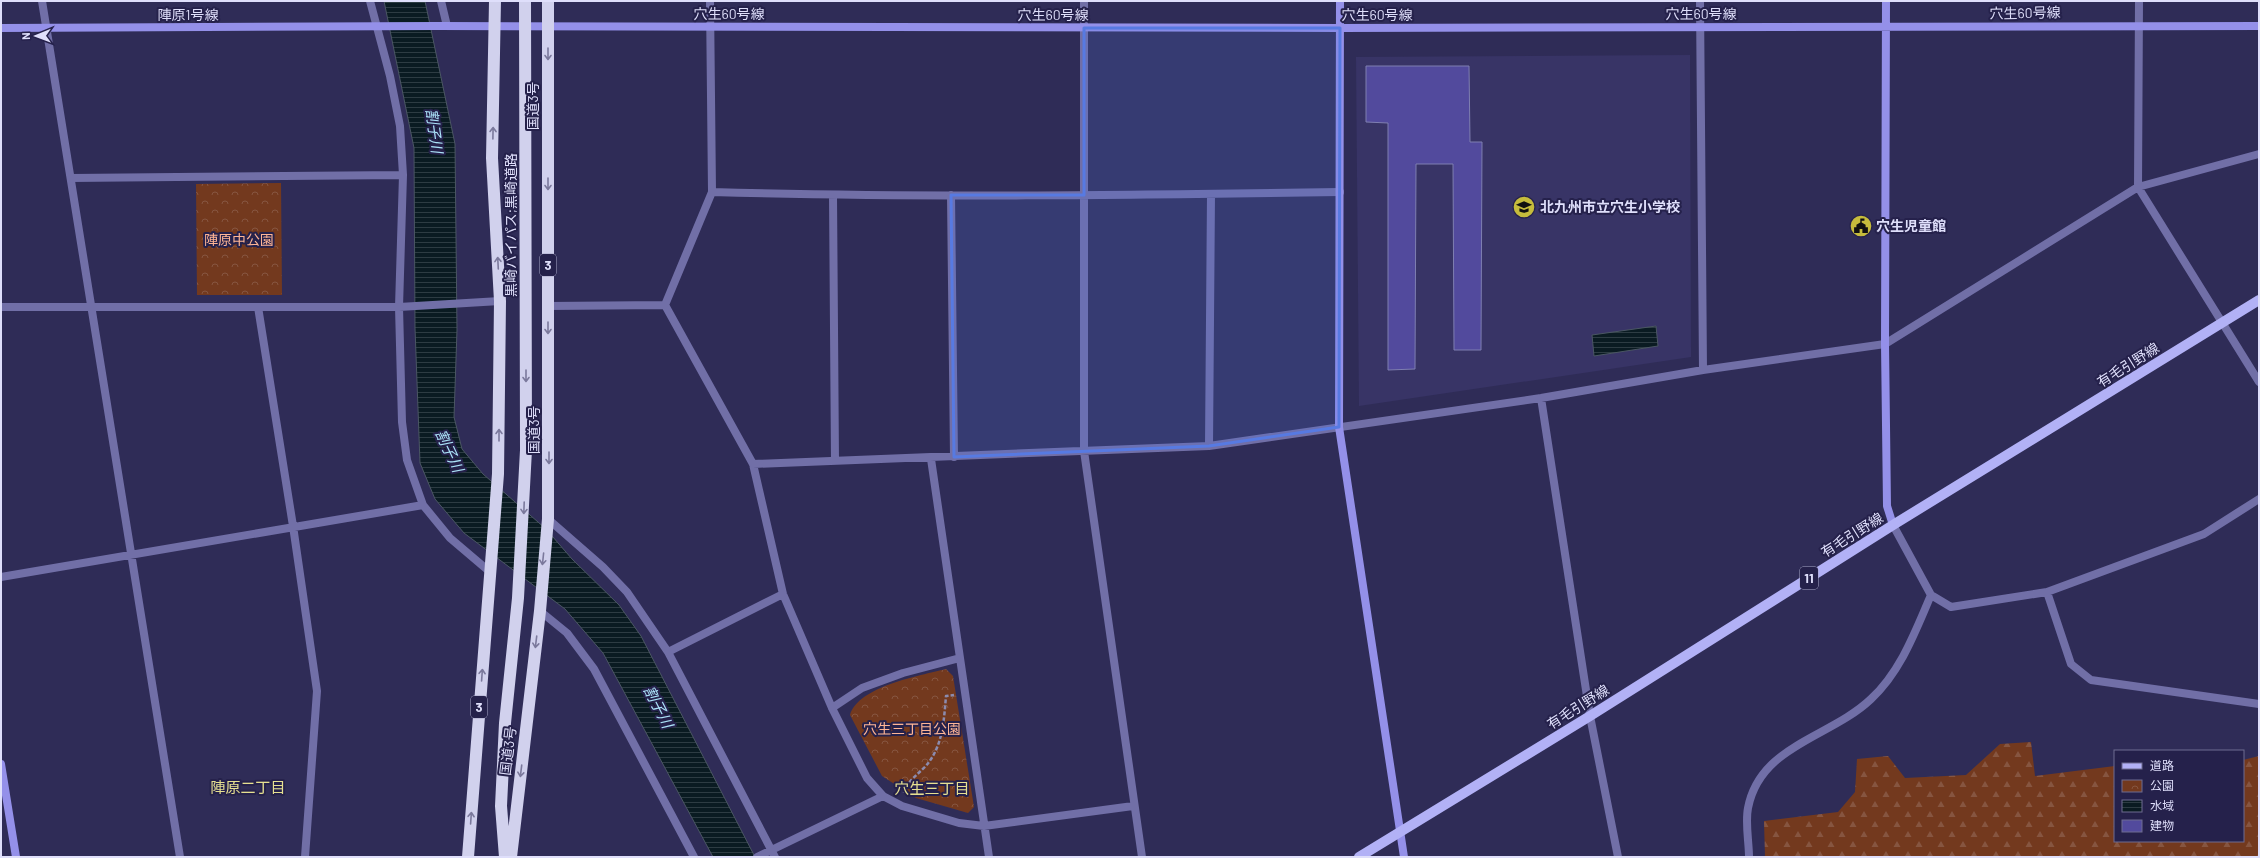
<svg xmlns="http://www.w3.org/2000/svg" width="2260" height="858" font-family="Barlow,'Noto Sans JP',sans-serif">
<defs>
<pattern id="forest-firs" width="22" height="20" patternUnits="userSpaceOnUse"><rect width="22" height="20" fill="#73391e"/><path d="M5 1l3.5 6h-7zM16 11l3.5 6h-7z" fill="#865540"/></pattern>
<pattern id="park-crowns" width="20" height="18" patternUnits="userSpaceOnUse"><rect width="20" height="18" fill="#73391e"/><path d="M2 6a3 3 0 1 1 6 0M12 15a3 3 0 1 1 6 0" fill="none" stroke="#865540"/></pattern>
<pattern id="water-rules" width="6" height="5" patternUnits="userSpaceOnUse"><rect width="6" height="5" fill="#0a1b22"/><path d="M0 2.5h6" fill="none" stroke="#2d3c43"/></pattern>
</defs>
<rect width="100%" height="100%" fill="#2f2c57"/>
<!-- built -->
<path fill="#383466" d="M1690 55 1691 357 1359 406 1356 57Z"/>
<!-- forest -->
<path fill="url(#forest-firs)" d="M2031 742 2035 776 2115 766V841H2243V760L2259 756V857H1765L1764 821 1838 812 1855 792 1857 759 1888 756 1905 778 1966 775 2000 744Z"/>
<!-- park -->
<path fill="url(#park-crowns)" d="M281 183 282 295H197L196 184Z
M946 669 953 676 974 807 968 813 916 798 882 776 850 715C859 686 919 676 946 669Z"/>
<!-- water -->
<path fill="url(#water-rules)" stroke="#4a5663" d="M384 1H425L455 144 457 330 454 417 462 449 483 474 546 529 572 559 619 605 641 636 755 857H713L603 653 565 609 464 533 435 499 420 463 415 328 414 148Z
M1656 326 1658 346 1594 356 1592 335Z"/>
<!-- building -->
<path fill="#524a9d" stroke="#7f7fb1" d="M1366 66H1469L1470 142H1482L1481 350H1454L1453 164H1416L1415 369 1388 370V123L1366 122Z"/>
<g fill="none" stroke-linecap="round" stroke-linejoin="round">
<!-- path -->
<path stroke="#8c8bae" stroke-width="2.5" stroke-dasharray="4 2" stroke-linecap="butt" d="M904 793C906 781 922 772 929 762 943 743 944 719 946 696L954 695"/>
<!-- street -->
<path stroke="#716fa7" stroke-width="8" d="M42 1 180 857
M370 1 390 76 400 126 403 175 399 307 402 422 407 460 423 505 450 538 490 572
M441 1 447 26
M710 1 712 192 665 305 753 464 783 594 832 708 867 778 883 796 902 806 959 823 984 826 1133 806
M1084 1V451L1142 857
M1700 1 1703 370
M2139 1 2138 187 2259 382
M71 178 403 175
M712 192C921 198 1131 195 1340 192
M833 195 835 461
M951 195 954 457
M548 306 665 305
M1 307H399L500 301
M258 307 293 526 317 691 305 857
M1541 398 1590 716 1618 857
M1209 446 1211 194
M931 459 989 857
M753 464 1209 446 1541 398 1703 370 1885 344 2138 187 2259 154
M548 519 603 567 627 592 668 652 775 857
M1893 525 1931 595 1951 607 2047 592 2204 534 2259 499
M1 577 423 505
M2047 592 2071 664 2091 680 2259 704
M540 611 567 633 594 669 694 857
M668 652 783 594
M832 708 862 688 903 673 960 658
M757 857 883 796
M1749 857C1749 842 1745 823 1748 808 1760 745 1830 738 1871 699 1901 671 1915 632 1931 595"/>
<!-- secondary -->
<path stroke="#9490e9" stroke-width="8" d="M1340 1 1339 427 1404 857
M1886 1 1885 344 1887 506 1893 525
M1 28 439 26 1340 28 2259 26
M1 764 16 857"/>
<!-- primary -->
<path stroke="#b2b1f6" stroke-width="10" d="M1359 857 1590 716 1893 525 2259 300"/>
<!-- highway -->
<path stroke="#d1d1ed" stroke-width="12" d="M468 857 498 474 500 301 492 158 495 1
M505 857 501 806 505 723 518 598 526 450
M511 857 540 611 548 519V1"/>
<!-- highway-bridge -->
<path stroke="#d1d1ed" stroke-width="12" d="M525 1 526 450"/>
</g>
<!-- one-way arrows -->
<defs><path id="oneway-shaft" d="M-6 0H5M1.5-3L5.5 0L1.5 3" fill="none" stroke-width="1.6" stroke-linecap="round" stroke-linejoin="round"/></defs>
<g stroke="#7b799c">
<use href="#oneway-shaft" transform="translate(548 54) rotate(90)"/>
<use href="#oneway-shaft" transform="translate(493 133) rotate(-89)"/>
<use href="#oneway-shaft" transform="translate(548 184) rotate(90)"/>
<use href="#oneway-shaft" transform="translate(498 263) rotate(-93)"/>
<use href="#oneway-shaft" transform="translate(548 328) rotate(90)"/>
<use href="#oneway-shaft" transform="translate(526 376) rotate(90)"/>
<use href="#oneway-shaft" transform="translate(499 435) rotate(-90)"/>
<use href="#oneway-shaft" transform="translate(549 458) rotate(90)"/>
<use href="#oneway-shaft" transform="translate(524 508) rotate(92)"/>
<use href="#oneway-shaft" transform="translate(543 559) rotate(96)"/>
<use href="#oneway-shaft" transform="translate(536 642) rotate(97)"/>
<use href="#oneway-shaft" transform="translate(482 675) rotate(-86)"/>
<use href="#oneway-shaft" transform="translate(521 771) rotate(97)"/>
<use href="#oneway-shaft" transform="translate(471 818) rotate(-86)"/>
</g>
<!-- marked area -->
<path fill="#577ae2" fill-opacity="0.2" stroke="#577ae2" stroke-width="3" stroke-linejoin="round" d="M1084 28H1340L1339 427 1209 446 954 457 951 195H1084Z"/>
<!-- icons -->
<defs>
<g id="school-disc" transform="scale(1.15)"><circle r="9.5" fill="#c6bc3c" stroke="#25214b"/><path d="M0-5L7-2L0 1L-7-2ZM-4 1L0 2.5L4 1V4Q0 6-4 4Z" fill="#111"/></g>
<g id="civic-disc" transform="scale(1.15)"><circle r="9.5" fill="#c6bc3c" stroke="#25214b"/><path d="M-.6-6.5H3V-4.5H.6V-3L4-1V1h2V6H-6V1h2V-1L-.6-3ZM-1.2 2.5V6h2.4V2.5Z" fill="#111"/></g>
</defs>
<g fill-rule="evenodd">
<use href="#school-disc" x="1524" y="207"/>
<use href="#civic-disc" x="1861" y="226"/>
</g>
<g text-anchor="middle" stroke-width="4" stroke-linejoin="round" paint-order="stroke">
<!-- shield labels -->
<g fill="#25214b" stroke="#a7a6c6" stroke-width="1">
<rect x="540" y="254" width="16" height="22" rx="3"/>
<rect x="1800" y="567" width="18" height="22" rx="3"/>
<rect x="471" y="696" width="16" height="22" rx="3"/>
</g>
<g font-size="13" font-weight="bold" fill="#dfdffb">
<text x="548" y="270">3</text>
<text x="1809" y="583">11</text>
<text x="479" y="712">3</text>
</g>
<!-- street labels -->
<g font-size="14" fill="#dfdffb" stroke="#25214b">
<text transform="translate(2025 13) rotate(-1)" y="5">穴生60号線</text>
<text x="729" y="19">穴生60号線</text>
<text x="1701" y="19">穴生60号線</text>
<text x="188" y="20">陣原1号線</text>
<text x="1053" y="20">穴生60号線</text>
<text x="1377" y="20">穴生60号線</text>
<text transform="translate(533 106) rotate(-90)" y="5">国道3号</text>
<text transform="translate(511 225) rotate(-90)" y="5">黒崎バイパス;黒崎道路</text>
<text transform="translate(2128 365) rotate(-32)" y="5">有毛引野線</text>
<text transform="translate(534 430) rotate(-90)" y="5">国道3号</text>
<text transform="translate(1852 535) rotate(-32)" y="5">有毛引野線</text>
<text transform="translate(1578 707) rotate(-32)" y="5">有毛引野線</text>
<text transform="translate(508 751) rotate(-83)" y="5">国道3号</text>
</g>
<!-- poi labels -->
<g font-size="14" font-weight="bold" fill="#dfdffb" stroke="#25214b" text-anchor="start">
<text x="1540" y="212">北九州市立穴生小学校</text>
<text x="1876" y="231">穴生児童館</text>
</g>
<!-- park labels -->
<g font-size="14" fill="#feb595" stroke="#25214b">
<text x="239" y="245">陣原中公園</text>
<text x="912" y="734">穴生三丁目公園</text>
</g>
<!-- water labels -->
<g font-size="15" font-style="italic" fill="#ace3f9" stroke="#25214b">
<text transform="translate(434 131) rotate(82)" y="5">割子川</text>
<text transform="translate(449 451) rotate(65)" y="5">割子川</text>
<text transform="translate(658 707) rotate(63)" y="5">割子川</text>
</g>
<!-- neighbourhood labels -->
<g font-size="15" fill="#e6e091" stroke="#25214b">
<text x="248" y="793">陣原二丁目</text>
<text x="932" y="794">穴生三丁目</text>
</g>
</g>
<!-- border -->
<rect width="2260" height="858" fill="none" stroke="#dfdffb" stroke-width="4"/>
<!-- legend -->
<rect x="2114" y="750" width="130" height="92" fill="#25214b" stroke="#6f6d91"/>
<rect x="2122" y="763" width="20" height="6" fill="#b2b1f6" stroke="#6f6d91"/>
<text x="2150" y="770" font-size="12" fill="#dfdffb">道路</text>
<rect x="2122" y="780" width="20" height="12" fill="url(#park-crowns)" stroke="#6f6d91"/>
<text x="2150" y="790" font-size="12" fill="#dfdffb">公園</text>
<rect x="2122" y="800" width="20" height="12" fill="url(#water-rules)" stroke="#6f6d91"/>
<text x="2150" y="810" font-size="12" fill="#dfdffb">水域</text>
<rect x="2122" y="820" width="20" height="12" fill="#524a9d" stroke="#6f6d91"/>
<text x="2150" y="830" font-size="12" fill="#dfdffb">建物</text>
<!-- north arrow -->
<g transform="translate(36 36) rotate(269)" stroke="#25214b" stroke-width="3" paint-order="stroke">
<path d="M0-3L7 15L0 10L-7 15Z" fill="#dfdffb"/>
<text y="-6" font-size="11" font-weight="bold" text-anchor="middle" fill="#dfdffb">N</text>
</g>
</svg>
